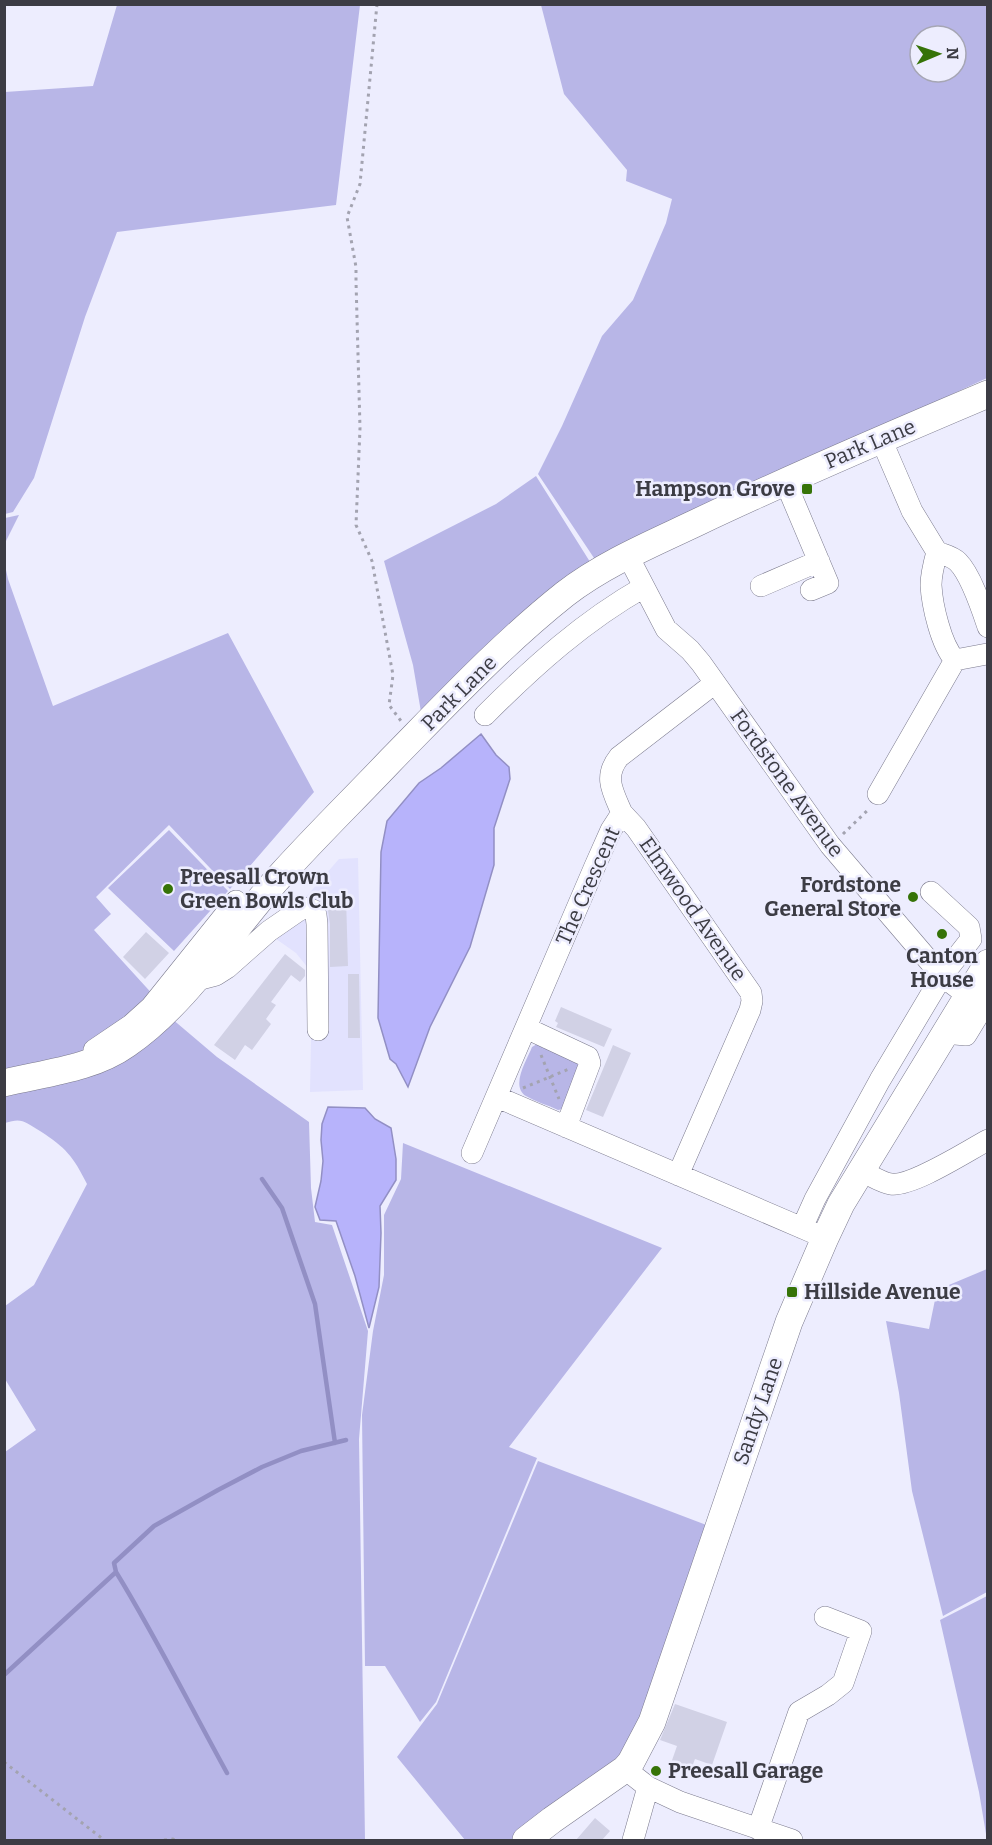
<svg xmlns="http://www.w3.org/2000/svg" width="992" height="1845" font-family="Bitter,serif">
<rect width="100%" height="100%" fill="#ededfe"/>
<!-- built -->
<path fill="#e2e2fe" d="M358 858 363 1090 310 1092 312 989 309 969 296 953 272 936 339 859Z"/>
<!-- green -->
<path fill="#b8b6e7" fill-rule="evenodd" d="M117 5H360L336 205 117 232 85 317 34 478 13 512 5 514V92L93 86Z
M541 5H987V378L723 500 596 561 538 474 562 426 602 336 633 300 666 223 672 199 626 181 627 170 564 94ZM920 36H956V72H920Z
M536 476 592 565 421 712 413 665 384 561 496 504Z
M19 515 5 543V518Z
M4 561 8 579 53 706 228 633 314 792 230 889 169 825 96 897 111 914 94 930 156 998 91 1048 4 1075Z
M169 830 228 891 174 951 108 888Z
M171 1018 217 1057 309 1122 311 1188 315 1222 332 1225 368 1331 359 1439 365 1840H5V1452L36 1430 5 1379V1306L34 1285 87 1184C73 1156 66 1148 40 1131 25 1122 22 1117 5 1123V1090Z
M537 1044 580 1060 563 1109 558 1110C548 1105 536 1102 526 1096 510 1086 527 1060 532 1047Z
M403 1143 662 1248 509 1447 537 1458 436 1702 420 1722 385 1666H365L362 1415 373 1331 384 1275V1215L401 1179Z
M987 1269V1592L943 1616 912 1491 899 1393 886 1321 929 1329 937 1290Z
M538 1461 709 1526 643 1713 619 1756 516 1840H465L397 1757 437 1704Z
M987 1596 988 1840H987L979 1792 940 1620Z"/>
<!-- water -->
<path fill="#b7b3fb" stroke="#928fc4" stroke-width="1.5" d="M481 734 496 755 509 767 510 779 494 828V865L470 947 430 1027 408 1087 396 1064 390 1059 378 1018 381 852 387 821 419 783 441 768Z
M328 1107 365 1108 375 1119 391 1128 396 1159V1180L380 1206 381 1233 379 1287 369 1328 355 1276 336 1221 320 1220 315 1207 321 1181 323 1161 321 1140 322 1124Z"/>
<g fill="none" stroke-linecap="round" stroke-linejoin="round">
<!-- stream -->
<path stroke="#928fc4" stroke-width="4.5" d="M262 1179 282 1208 315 1304 335 1443
M116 1572C156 1637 190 1706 227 1773
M4 1675 116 1572 114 1563 154 1526 218 1490 262 1467 301 1451 346 1440"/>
</g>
<!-- building -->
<path fill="#d1d1e5" d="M326 897H346L348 966 330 967V924Z
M146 932 169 953 145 979 123 957Z
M285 954 305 970V976L300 982 291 975 271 1002 276 1005 266 1019 271 1024 252 1050 245 1045 235 1060 214 1045Z
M348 974H359L360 1038H348Z
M561 1007 612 1029 604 1047 556 1027 558 1023 555 1021Z
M613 1045 631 1053 603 1117 586 1110Z
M675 1704 727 1722 712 1765 695 1759 692 1767 689 1766 687 1771 670 1766 677 1746 660 1740Z
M595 1818 610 1831 602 1840H576Z"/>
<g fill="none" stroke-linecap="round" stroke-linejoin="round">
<!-- minor casing -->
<g stroke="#7b7a8d" stroke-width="22">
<path id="minor" d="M881 439 912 511 937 552C944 555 952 556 958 562 971 575 982 609 988 627
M785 481 828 583 811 590
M937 552C934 563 931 574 931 585 932 605 941 645 955 660L987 654
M628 556 666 629 690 650 701 663 830 845 942 976 967 995
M761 586 819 561
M485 715C534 666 584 621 644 587
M878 794 955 660
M622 813 636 828 751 993 752 1001 750 1010 678 1175
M193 981 216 975 227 968 269 931 298 911 304 908 313 910 316 915 317 924 318 1030
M526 1028 588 1057 590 1063 566 1127
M944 1033 966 1035 988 999
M94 1050 131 1025 151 1007 236 901
M497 1097 814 1233
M472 1153 595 866 611 830 622 813C613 792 603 777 619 757L715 683
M861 1171C870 1175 882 1183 891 1184 912 1187 967 1151 988 1140
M802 1228 815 1199 880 1080 942 976 971 939 969 927 931 892
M625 1769 648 1787 680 1802 792 1840
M758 1829 799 1712 828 1695 843 1683 861 1631 825 1617
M633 1840 648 1787"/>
</g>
<!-- major casing -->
<g stroke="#7b7a8d" stroke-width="28">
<path id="major" d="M4 1083C45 1073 92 1069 127 1044 187 1003 232 929 280 876 316 836 354 799 391 760 447 703 502 644 565 594 605 563 654 543 700 521 795 476 891 435 988 394
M526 1840 552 1820 625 1769 631 1762 652 1722 789 1322 825 1238 841 1204 988 963"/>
</g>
<!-- path -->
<path stroke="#a3a3b0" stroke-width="3" stroke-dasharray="3 4.5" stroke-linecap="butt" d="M377 4 360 184 347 217 356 267V281L360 428 356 525 372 561 393 675 389 705 401 721
M843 834 870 808
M541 1055 559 1099
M523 1088 569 1069
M4 1762 104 1840
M164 1840 173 1839 175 1840"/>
<!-- minor -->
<use href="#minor" stroke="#fff" stroke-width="21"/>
<!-- major -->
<use href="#major" stroke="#fff" stroke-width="27"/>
</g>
<!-- markers -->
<g fill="#367308" stroke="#ededfe" stroke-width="2">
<rect x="801" y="483" width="12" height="12" rx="3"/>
<circle cx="168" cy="889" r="6"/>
<circle cx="913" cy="897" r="6"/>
<circle cx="942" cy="934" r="6"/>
<rect x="786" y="1286" width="12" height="12" rx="3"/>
<circle cx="656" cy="1771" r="6"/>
</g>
<g text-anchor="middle" stroke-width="5" stroke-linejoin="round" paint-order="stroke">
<!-- street labels -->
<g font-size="21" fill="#3c3c44" stroke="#ededfe">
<text transform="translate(870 444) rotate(-23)" y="7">Park Lane</text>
<text transform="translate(459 693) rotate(-45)" y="7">Park Lane</text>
<text transform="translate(787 783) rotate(54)" y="7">Fordstone Avenue</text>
<text transform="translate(588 886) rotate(-66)" y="7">The Crescent</text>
<text transform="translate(693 909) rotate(55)" y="7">Elmwood Avenue</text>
<text transform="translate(758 1411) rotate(-71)" y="7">Sandy Lane</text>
</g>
<!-- poi labels -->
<g font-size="21" font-weight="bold" fill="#3c3c44" stroke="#ededfe" text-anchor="start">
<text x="795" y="496" text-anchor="end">Hampson Grove</text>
<text x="180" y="884">Preesall Crown<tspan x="180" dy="24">Green Bowls Club</tspan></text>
<text x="901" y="892" text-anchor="end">Fordstone<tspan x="901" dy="24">General Store</tspan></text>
<text x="942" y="963" text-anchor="middle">Canton<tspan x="942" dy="24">House</tspan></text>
<text x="804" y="1299">Hillside Avenue</text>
<text x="668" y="1778">Preesall Garage</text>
</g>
</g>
<!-- border -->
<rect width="992" height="1845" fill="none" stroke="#3c3c44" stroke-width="12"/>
<!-- north arrow -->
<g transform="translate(938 54) rotate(88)"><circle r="28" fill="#ededfe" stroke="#a6a6b4" stroke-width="1.5"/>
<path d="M0-4.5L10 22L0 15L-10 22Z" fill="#367308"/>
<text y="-9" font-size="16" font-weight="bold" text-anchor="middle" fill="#3c3c44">N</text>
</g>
</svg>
